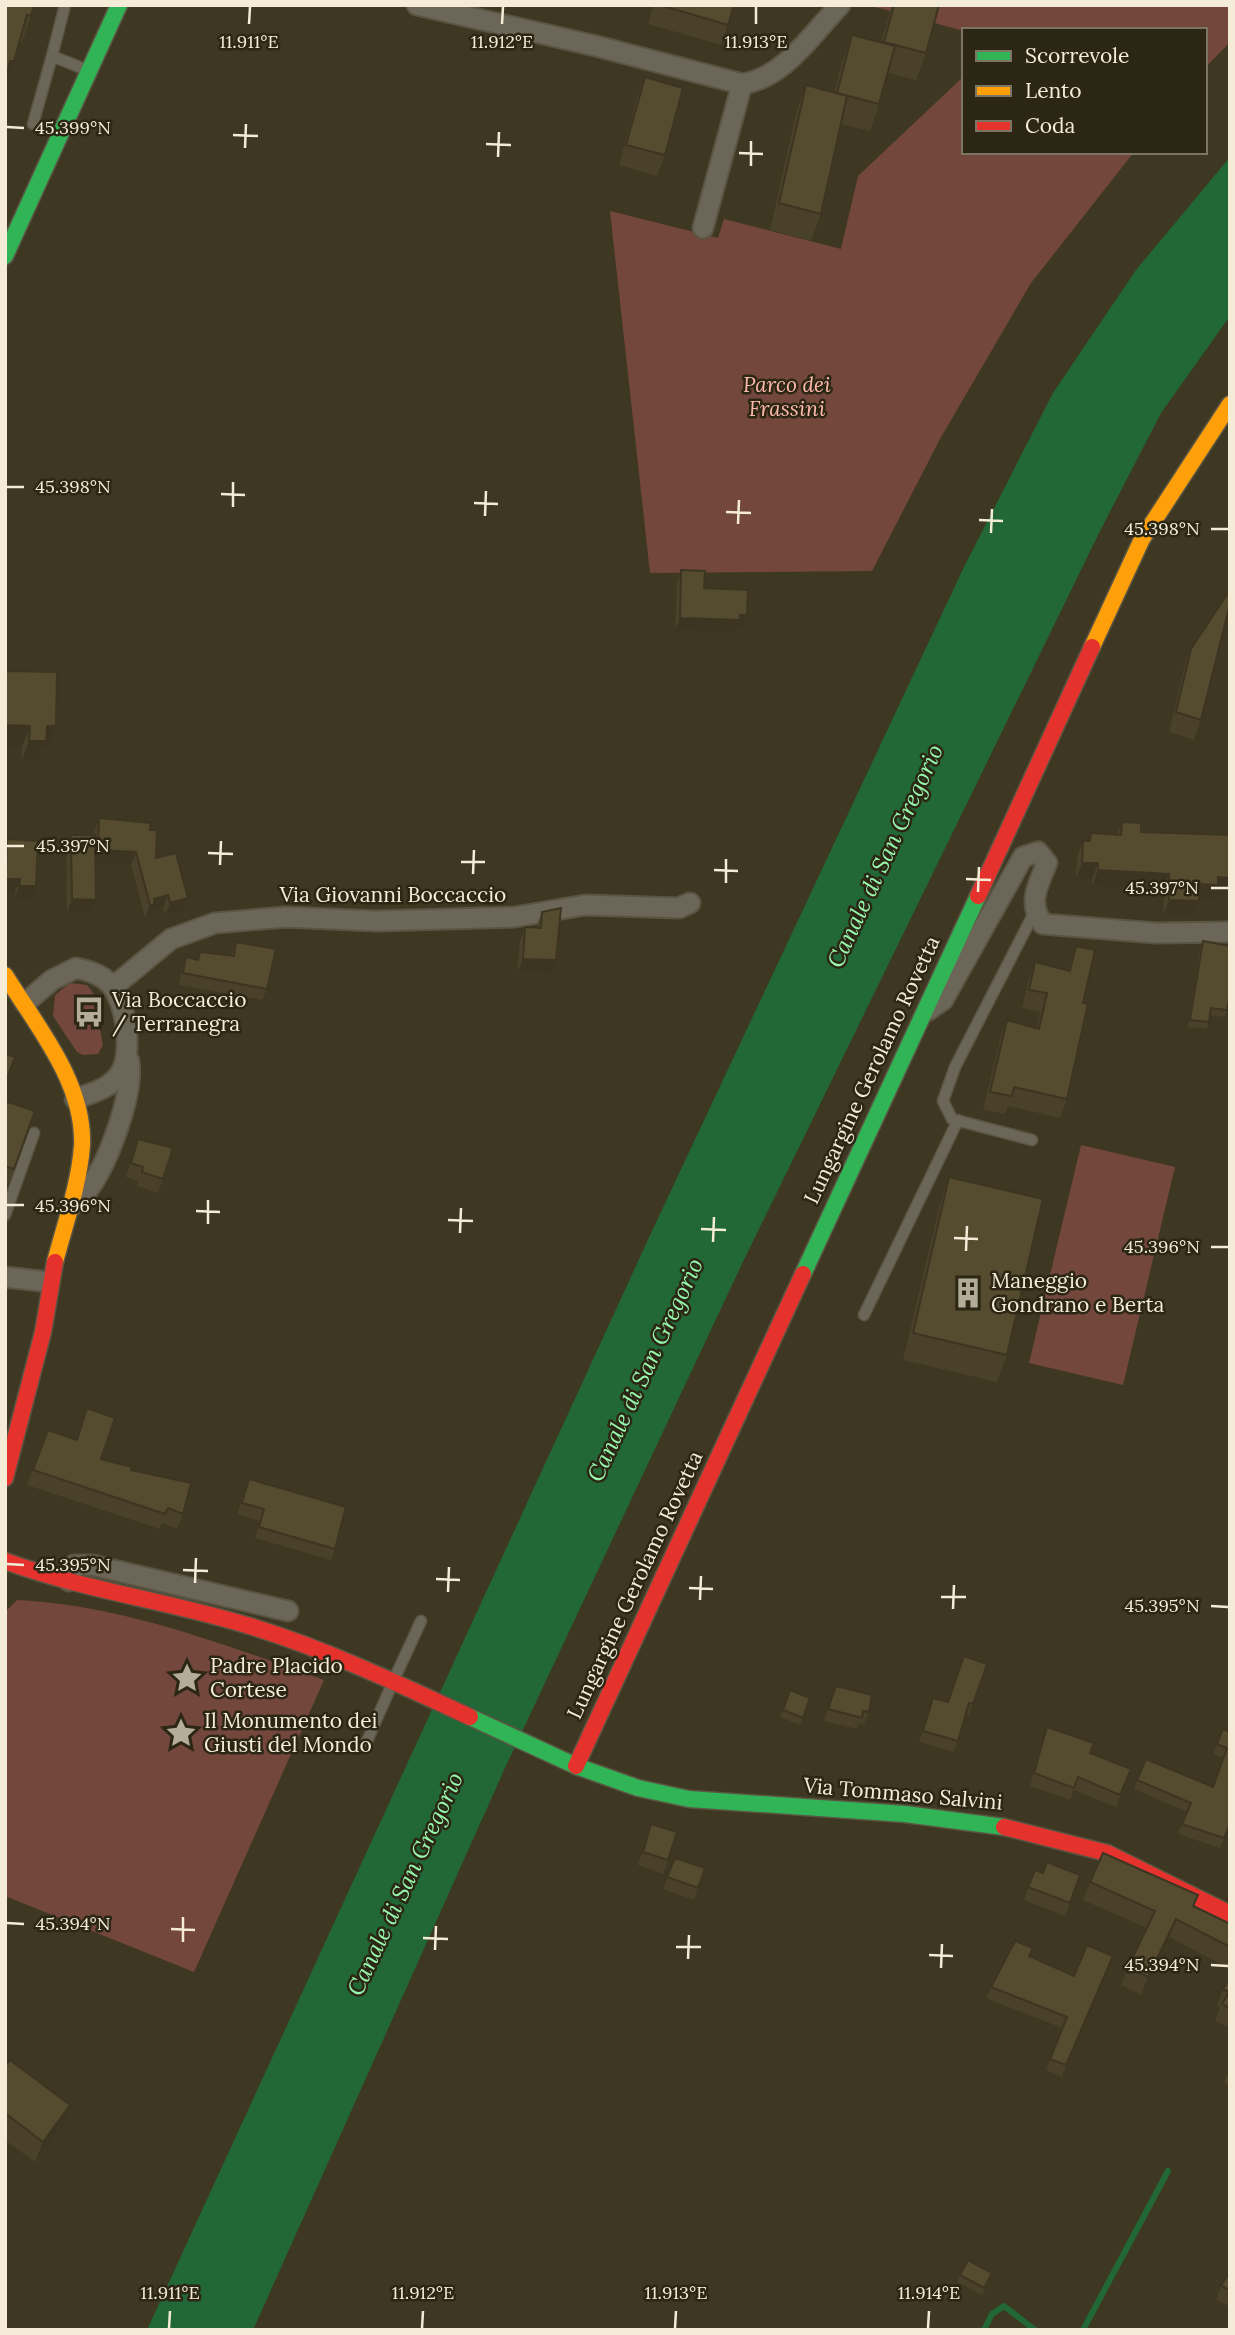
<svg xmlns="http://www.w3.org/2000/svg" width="1235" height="2335" font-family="Lora,serif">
<rect width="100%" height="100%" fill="#3e3822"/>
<!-- green -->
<path fill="#74473c" d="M868 5H1230V42L1205 68V30L964 31Z
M964 76V152H1134L1031 283 940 439 872 571 650 573 610 211 718 238 724 219 841 249 858 176Z
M70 983 87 985 93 993 103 1045 98 1054 83 1055 77 1052 53 1016 55 995Z
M1081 1145 1175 1167 1123 1385 1029 1363Z
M17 1600C123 1605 225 1645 324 1680L194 1972 5 1896V1612Z"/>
<!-- water -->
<path fill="#226736" d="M1230 157V316L1161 413 1099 533 740 1268 505 1768 253 2330H147L652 1231 964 567 1053 393 1136 270Z"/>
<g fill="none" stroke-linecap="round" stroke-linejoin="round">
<!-- stream -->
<path stroke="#226736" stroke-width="6" d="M984 2330 992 2314 1004 2306 1035 2330
M1083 2330 1168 2171"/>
<!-- lane casing -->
<g stroke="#5a5543" stroke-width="13">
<path id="lane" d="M65 5 52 56 87 70
M33 124 52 56
M1032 1140 952 1119 943 1101 955 1067 1034 913
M5 1215 34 1133
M864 1315 958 1120
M397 1673 421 1621
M367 1741 389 1691"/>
</g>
<!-- street casing -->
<g stroke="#5a5543" stroke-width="23">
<path id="street" d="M417 5 596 46 742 84C784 78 811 35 840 5
M703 228 742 84
M113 987 171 939 215 923 285 917 376 921 515 917 585 905 679 908 690 903
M25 1003 52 980 76 968C89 971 101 974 110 984 126 1001 133 1052 121 1072 112 1088 92 1093 75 1099
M927 1011 943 1000 1023 857 1038 852 1047 863C1038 885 1027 903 1043 924L1156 933 1230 932
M70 1207C77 1201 85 1195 90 1187 109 1160 134 1093 129 1061
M5 1277 49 1282
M69 1581 74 1565H92L288 1611"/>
</g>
<!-- fast casing -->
<g stroke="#5a5543" stroke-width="19">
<path id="fast" d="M5 256 119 5
M803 1274 978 896
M470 1717 576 1766 638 1788 689 1799 905 1814 1004 1827"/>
</g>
<!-- slow casing -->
<g stroke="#5a5543" stroke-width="19">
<path id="slow" d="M1092 647 1142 539 1230 404
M5 975C36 1025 85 1083 82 1146 79 1185 65 1224 55 1262"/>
</g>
<!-- jam casing -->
<g stroke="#5a5543" stroke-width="19">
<path id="jam" d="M978 896 1092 647
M5 1478 43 1332 55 1262
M5 1561C86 1591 171 1601 253 1627 327 1650 399 1684 470 1717
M576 1766 803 1274
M1004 1827 1107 1853 1230 1914"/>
</g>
<!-- lane -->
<use href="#lane" stroke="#6b6657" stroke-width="10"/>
<!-- street -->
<use href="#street" stroke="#6b6657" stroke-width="19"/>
<!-- fast -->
<use href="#fast" stroke="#30b455" stroke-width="16"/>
<!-- slow -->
<use href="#slow" stroke="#ff9f0a" stroke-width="16"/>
<!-- jam -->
<use href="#jam" stroke="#e5322d" stroke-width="16"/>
</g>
<!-- wall -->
<path fill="#494129" d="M5 5 31 16 22 42H20Z
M653 5H734L721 45 648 24Z
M892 5H939L926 53 916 80 888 73 879 104 870 131 841 124 821 214 811 241 770 230 796 113 806 85 834 93 842 62 852 35 881 42Z
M645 77 665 155 657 176 619 165 637 98Z
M681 570 704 588 743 627H738L736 632 675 630 677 582Z
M1191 649 1201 720 1194 740 1169 732 1184 668Z
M5 671 56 726 49 747H44L39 762 22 761V746Z
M99 818 150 830 156 858 188 898 183 910 165 915 163 908 152 911 149 917 145 918 131 864 95 863 96 900 91 914 67 913 66 849 71 835H94L95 830Z
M1122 822 1141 832 1226 894H1215L1212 901 1199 900 1193 917 1163 916 1164 890 1092 886V879H1076L1077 857 1083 841H1088L1091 833 1117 835Z
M7 839 32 898H15V891H5V845Z
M542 912 556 960 551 974 517 973 520 941 525 927 536 928Z
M1203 941 1227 1010 1224 1017 1210 1015 1207 1029 1188 1027 1200 948Z
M236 942 267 989 262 1000 179 985 182 969 186 957 197 959 200 952 231 956Z
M1076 946 1083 1003 1067 1099 1060 1118 1008 1106 1005 1114 983 1110 1000 1039 1007 1020 1037 1028 1040 1012 1022 1008 1028 981 1035 962 1068 970Z
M5 1101 35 1111 9 1183 5 1182Z
M138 1139 163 1179 158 1193 137 1186 138 1181 126 1177Z
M949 1177 1007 1355 997 1382 903 1360 940 1204Z
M87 1408 101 1459 131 1470 183 1514 177 1529 162 1523 160 1529 27 1485 48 1430 77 1440Z
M249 1479 335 1549 331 1560 255 1538 260 1521 237 1514Z
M987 1664 969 1715 966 1714 954 1752 919 1742 933 1698 948 1702Z
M836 1686 869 1712 864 1724 859 1723 857 1729 824 1721Z
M790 1690 810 1698 800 1725 780 1717Z
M1047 1727 1090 1753 1131 1769 1116 1807 1074 1790 1070 1800 1030 1786Z
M1230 1732V1825L1220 1848 1178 1834 1187 1812 1134 1789 1137 1780 1213 1787 1224 1758 1213 1754 1217 1744Z
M651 1824 668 1860 663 1874 638 1865Z
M675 1858 705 1868 694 1900 663 1889Z
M1035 1870 1043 1873 1080 1875 1065 1916 1024 1900Z
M1090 1882 1198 1895 1194 1906 1230 1924V1969L1169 1937 1141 1995 1121 1985 1128 1967 1147 1928 1083 1900Z
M1030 1957 1074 1976 1109 1968 1062 2077 1046 2070 1062 2028 986 1998 991 1987Z
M1230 1977V2028L1215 2021 1220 2008 1217 2006 1223 1989Z
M5 2065 70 2105 63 2125 35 2162 5 2140Z
M1230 2068V2086L1224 2083Z
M1230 2271V2307L1216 2300 1221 2286Z
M960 2275 990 2280 982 2295 957 2282Z"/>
<!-- shaded-wall -->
<path fill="#3c3522" d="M10 61H14L5 86V75Z
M747 615 743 627H738L736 632 675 630 680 618Z
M5 725 30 726 22 746H5Z
M47 726H56L49 747H44L39 762 22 761 29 741Z
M98 850 136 852 131 864 93 863Z
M1082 863H1098L1092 879H1076Z
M1098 870 1169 874 1164 890 1092 886Z
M1218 877 1230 878V883L1226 894H1215L1212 901 1194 900 1199 884Z
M6 879H20L15 891H5Z
M19 886H36L32 898H15Z
M168 895 163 908 152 911 149 917 145 918 150 905 154 899Z
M188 898 183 910 165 915 170 903Z
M72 899 96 900 91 914 67 913Z
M1169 900 1199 901 1193 917 1163 916Z
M523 959 556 960 551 974 517 973Z
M1176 1919 1169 1937 1141 1995 1148 1977Z
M1113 1956 1109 1968 1062 2077 1066 2065Z
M70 2105 63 2125 35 2162 43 2142Z"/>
<!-- building -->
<path fill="#554c30" stroke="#3c3522" stroke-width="2" d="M5 5H34L31 16 27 15 14 61H10L5 81Z
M660 5H734L728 25Z
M894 5H939L926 53 884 42Z
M852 35 895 46 879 104 837 93Z
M645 77 683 88 665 155 626 145Z
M806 85 847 96 821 214 779 203Z
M681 570 705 571 704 588 748 590 747 615H740V620L680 618Z
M1230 590V604L1201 720 1176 712 1191 649Z
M5 671 57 672 56 726H47L46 741H29L30 726 5 725Z
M99 818 151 823 150 830H157L156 858 176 853 188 898 170 903 168 895 154 899V905H150L136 852 98 850Z
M1122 822 1141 823V832L1230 835V878L1218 877V885L1199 884V901L1169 900V874L1098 870V863H1082L1083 841H1090L1091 833 1121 835Z
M71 835H95L96 900 72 899Z
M7 839 38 841 36 886H19L20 879H6Z
M561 908 556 960 523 959 525 927 541 928 542 912Z
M1203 941 1230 946V993L1227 1010 1211 1008 1209 1022 1190 1020Z
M236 942 276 949 267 989 183 973 186 957 198 960 200 952 234 956Z
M1076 946 1095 950 1083 1003 1088 1004 1067 1099 1014 1087 1012 1096 990 1092 1007 1020 1039 1029 1047 993 1029 990 1035 962 1070 971Z
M5 1054 15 1057 5 1083Z
M5 1101 35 1111 14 1169 5 1166Z
M138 1139 173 1148 163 1179 142 1172 143 1167 131 1163Z
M949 1177 1043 1199 1007 1355 913 1333Z
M87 1408 115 1418 101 1459 132 1467 131 1470 191 1483 183 1514 168 1508 165 1514 33 1470 48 1430 77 1440Z
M249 1479 346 1507 335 1549 259 1527 264 1509 242 1503Z
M964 1656 987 1664 973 1704 969 1703 958 1741 923 1731 933 1698 948 1702Z
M836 1686 872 1695 869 1712 863 1711 862 1718 828 1709Z
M790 1690 810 1698 803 1718 783 1710Z
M1047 1727 1094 1743 1090 1753 1131 1769 1120 1795 1078 1777 1074 1788 1034 1773Z
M1223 1729 1230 1732V1824L1224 1838 1182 1824 1191 1803 1137 1780 1146 1759 1213 1787 1227 1748 1217 1744Z
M651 1824 677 1832 668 1860 643 1852Z
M1103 1853 1198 1895 1193 1906 1230 1924V1947L1176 1919 1148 1977 1128 1967 1155 1911 1090 1882Z
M675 1858 705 1868 698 1888 667 1877Z
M1047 1862 1080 1875 1070 1903 1028 1887 1035 1870 1043 1873Z
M1015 1941 1033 1948 1029 1956 1074 1976 1087 1945 1113 1956 1066 2065 1050 2059 1067 2017 991 1987Z
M1230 1977V2008L1222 2004 1229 1992 1223 1989Z
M10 2060 70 2105 43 2142 5 2113V2065Z
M968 2260 992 2273 984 2288 960 2275Z
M1230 2271V2290L1221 2286Z"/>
<!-- ticks -->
<path fill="none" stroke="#f4ecd6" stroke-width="2.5" d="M249 24 250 7M502 24 503 7M756 24V7M7 127 24 128M233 135 258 136M486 144 511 145M245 148 246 124M739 153 763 154M498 157 499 132M751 166V141M7 487H24M221 494 245 495M474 503 498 504M233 507V482M726 512 751 513M485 516 486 491M979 520 1003 521M738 524 739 500M1211 529H1228M991 533 992 509M7 846H24M208 853 233 854M461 862H485M220 865 221 841M714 870 738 871M473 874 474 850M966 879 991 880M726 883V859M1211 888H1228M978 892 979 867M7 1205H24M196 1211 220 1212M448 1220 473 1221M208 1224V1200M701 1229 726 1230M460 1233 461 1208M954 1238 978 1239M713 1242 714 1217M1211 1247H1228M966 1251 967 1226M7 1564 24 1565M183 1570 208 1571M436 1579 460 1580M195 1583 196 1558M689 1588 713 1589M448 1592 449 1567M941 1597H966M700 1600 701 1576M1211 1606 1228 1607M953 1609 954 1585M7 1923 24 1924M171 1929 195 1930M423 1938 448 1939M183 1942V1917M676 1947H701M435 1950 436 1926M929 1955 953 1956M688 1959 689 1935M1211 1965 1228 1966M941 1968 942 1944M169 2328 170 2311M422 2328 423 2311M675 2328 676 2311M928 2328 929 2311"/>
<!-- icons -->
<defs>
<g id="bus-bare" transform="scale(2.415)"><path d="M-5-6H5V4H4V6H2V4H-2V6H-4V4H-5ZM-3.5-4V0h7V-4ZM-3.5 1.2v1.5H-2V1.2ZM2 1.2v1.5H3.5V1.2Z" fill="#b4ad97" stroke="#2c2614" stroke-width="2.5" paint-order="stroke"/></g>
<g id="building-bare" transform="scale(2.415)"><path d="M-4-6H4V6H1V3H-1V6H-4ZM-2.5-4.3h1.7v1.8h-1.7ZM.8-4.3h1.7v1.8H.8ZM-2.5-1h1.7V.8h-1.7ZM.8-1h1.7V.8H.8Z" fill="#b4ad97" stroke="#2c2614" stroke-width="2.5" paint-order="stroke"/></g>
<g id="sight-bare" transform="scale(2.415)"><path d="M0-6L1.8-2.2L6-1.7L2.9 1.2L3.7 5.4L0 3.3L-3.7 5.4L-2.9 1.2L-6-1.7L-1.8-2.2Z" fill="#b4ad97" stroke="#2c2614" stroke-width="2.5" paint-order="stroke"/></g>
</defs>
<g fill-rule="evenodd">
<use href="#bus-bare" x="89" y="1012"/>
<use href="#building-bare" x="968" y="1293"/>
<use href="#sight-bare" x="187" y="1678"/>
<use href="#sight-bare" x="181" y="1733"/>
</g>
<g text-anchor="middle" stroke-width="5" stroke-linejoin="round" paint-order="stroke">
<!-- park labels -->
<g font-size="21" font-style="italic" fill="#ffb9ac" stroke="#2c2614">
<text x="787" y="392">Parco dei<tspan x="787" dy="24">Frassini</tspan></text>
</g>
<!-- street labels -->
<g font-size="21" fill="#f4ecd6" stroke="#2c2614">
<text x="393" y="902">Via Giovanni Boccaccio</text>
<text transform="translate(872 1070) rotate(-65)" y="7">Lungargine Gerolamo Rovetta</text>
<text transform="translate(635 1585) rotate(-65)" y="7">Lungargine Gerolamo Rovetta</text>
<text transform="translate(903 1794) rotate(5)" y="7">Via Tommaso Salvini</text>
</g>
<!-- poi labels -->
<g font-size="21" fill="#f4ecd6" stroke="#2c2614" text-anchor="start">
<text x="112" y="1007">Via Boccaccio<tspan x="112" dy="24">/ Terranegra</tspan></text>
<text x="991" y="1288">Maneggio<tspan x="991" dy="24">Gondrano e Berta</tspan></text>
<text x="210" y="1673">Padre Placido<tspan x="210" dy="24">Cortese</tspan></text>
<text x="204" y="1728">Il Monumento dei<tspan x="204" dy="24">Giusti del Mondo</tspan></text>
</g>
<!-- water labels -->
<g font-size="23" font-style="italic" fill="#96f9ad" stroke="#2c2614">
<text transform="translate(885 856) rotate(-65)" y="8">Canale di San Gregorio</text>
<text transform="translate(645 1370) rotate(-65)" y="8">Canale di San Gregorio</text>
<text transform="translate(405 1884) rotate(-65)" y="8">Canale di San Gregorio</text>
</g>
</g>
<g font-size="18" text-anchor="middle" fill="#f4ecd6" stroke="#2c2614" stroke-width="5" stroke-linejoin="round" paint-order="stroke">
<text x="249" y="48">11.911°E</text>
<text x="502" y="48">11.912°E</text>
<text x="756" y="48">11.913°E</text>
<text x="73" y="134">45.399°N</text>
<text x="73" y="493">45.398°N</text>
<text x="1162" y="535">45.398°N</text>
<text x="73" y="852">45.397°N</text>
<text x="1162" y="894">45.397°N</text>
<text x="73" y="1212">45.396°N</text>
<text x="1162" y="1253">45.396°N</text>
<text x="73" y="1571">45.395°N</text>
<text x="1162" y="1612">45.395°N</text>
<text x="73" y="1930">45.394°N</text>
<text x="1162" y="1971">45.394°N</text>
<text x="170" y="2299">11.911°E</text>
<text x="423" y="2299">11.912°E</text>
<text x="676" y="2299">11.913°E</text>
<text x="929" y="2299">11.914°E</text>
</g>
<!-- border -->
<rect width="1235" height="2335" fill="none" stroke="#f4ecd6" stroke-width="14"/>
<!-- legend -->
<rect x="962" y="28" width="245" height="126" fill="#2c2614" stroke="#7c7562" stroke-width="2"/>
<rect x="976" y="51" width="35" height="10" fill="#30b455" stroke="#7c7562" stroke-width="2"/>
<text x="1025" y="63" font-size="21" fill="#f4ecd6">Scorrevole</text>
<rect x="976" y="86" width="35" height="10" fill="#ff9f0a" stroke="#7c7562" stroke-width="2"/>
<text x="1025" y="98" font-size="21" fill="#f4ecd6">Lento</text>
<rect x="976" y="121" width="35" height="10" fill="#e5322d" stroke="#7c7562" stroke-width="2"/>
<text x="1025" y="133" font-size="21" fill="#f4ecd6">Coda</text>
</svg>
